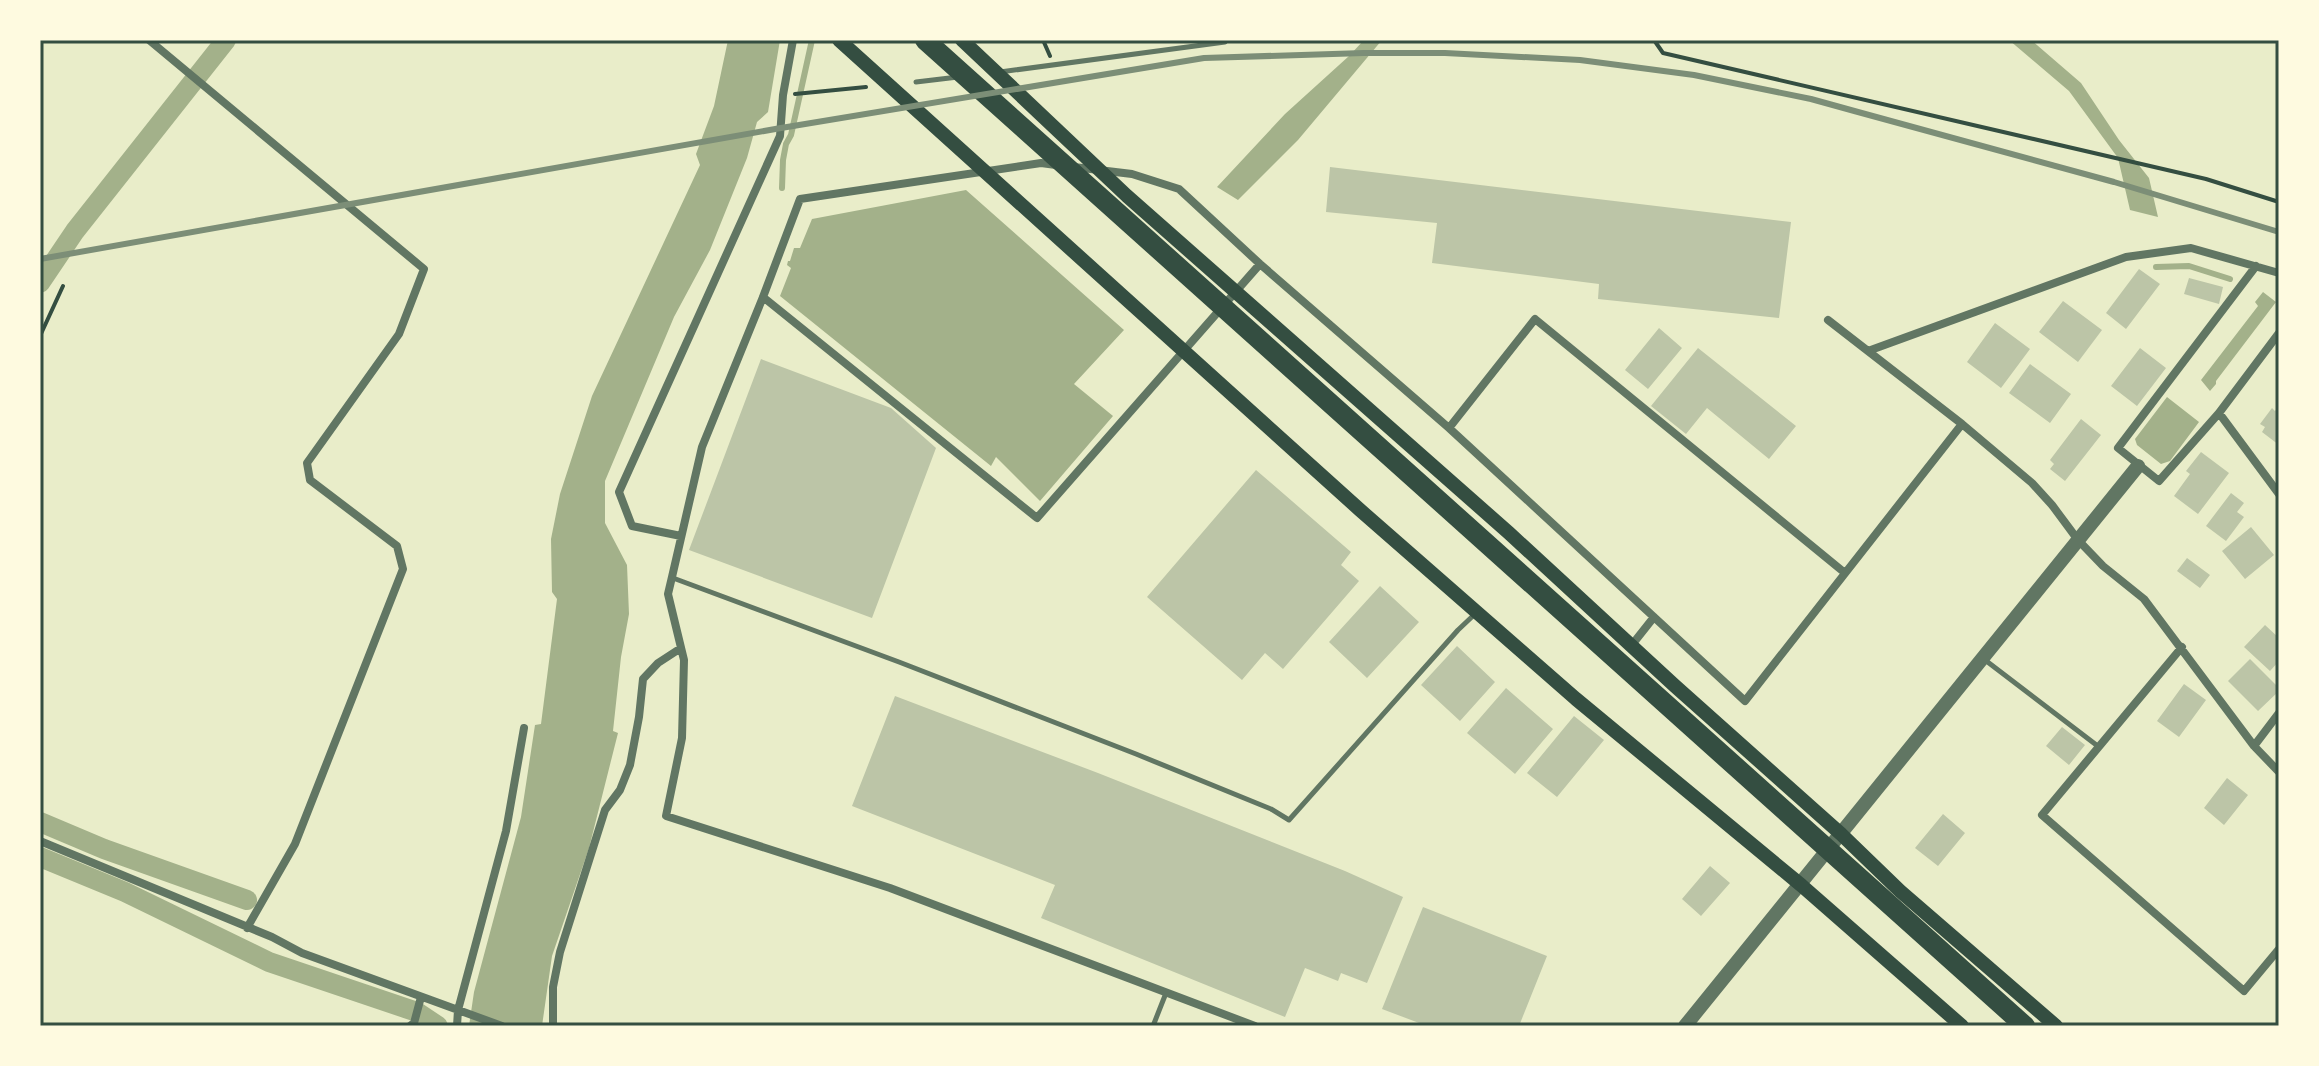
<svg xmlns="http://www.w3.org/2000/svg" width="2319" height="1066" font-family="Manrope,sans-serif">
<rect width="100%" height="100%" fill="#e9edc9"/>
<!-- water -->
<path fill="#a3b18a" d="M728 40H780L768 112 757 122 747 158 710 250 674 317 605 481V523L627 565 629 614 621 657 613 731 618 733 589 848 552 956 542 1026H469L474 992 521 817 535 725 541 724 557 599 552 592 551 539 560 494 592 396 700 165 696 154 714 106Z
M1364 40H1382L1298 140 1238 200 1217 187 1285 114 1349 56Z
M2009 40H2031L2081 83 2119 140 2149 178 2158 217 2130 210 2118 158 2069 91Z
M966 190 1124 330 1074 384 1113 416 1040 501 996 457 991 466 780 296 791 268 787 265 788 261H790L794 248H800L812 219Z
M2263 292 2276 302 2216 381V384L2210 391 2201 380 2258 306 2255 302Z
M2167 397 2199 422 2170 461 2161 464 2137 445 2135 439Z"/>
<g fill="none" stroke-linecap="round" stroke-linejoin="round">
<!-- stream -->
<path stroke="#a3b18a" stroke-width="6" d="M782 188 783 160 786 144 791 135 812 40
M2156 267 2189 266 2230 279"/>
<!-- canal -->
<path stroke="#a3b18a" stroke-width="20" d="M40 283 75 231 226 40
M40 822 104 849 247 900
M40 857 125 892 269 962 417 1012 438 1026"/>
</g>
<!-- building -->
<path fill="#bcc5a7" d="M1330 167 1791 222 1779 318 1598 299 1599 284 1432 263 1437 223 1326 212Z
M2139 269 2160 284 2126 329 2106 313Z
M2189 278 2223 287 2219 304 2184 294Z
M2063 301 2102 330 2078 362 2039 332Z
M1995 323 2030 349 2001 388 1967 362Z
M1659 328 1682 348 1648 389 1625 370Z
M1698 348 1796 426 1769 459 1707 408 1686 434 1651 406Z
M2140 348 2166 368 2137 406 2111 386Z
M761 359 891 408 936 448 872 618 689 550Z
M2030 364 2071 394 2050 423 2009 393Z
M2279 406V445L2262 432 2265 427 2260 424 2272 408 2275 411Z
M2081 419 2101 435 2065 481 2050 469 2054 464 2050 460Z
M2201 452 2229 473 2198 514 2174 496 2190 474 2186 471Z
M1256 470 1351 552 1341 565 1359 581 1283 669 1265 653 1242 680 1147 597Z
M2231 493 2244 503 2237 512 2244 517 2226 541 2206 526Z
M2251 527 2274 555 2245 579 2222 551Z
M2187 558 2210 575 2200 588 2177 571Z
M1380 586 1419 622 1367 678 1329 642Z
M2265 625 2279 638V661L2270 671 2244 647Z
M1457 646 1495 682 1460 721 1421 685Z
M2250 659 2279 688V691L2258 711 2228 681Z
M2184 684 2206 700 2179 737 2157 721Z
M1506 688 1553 729 1515 774 1467 733Z
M895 696 1098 773 1345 871 1403 897 1367 983 1341 973 1338 981 1305 968 1285 1017 1041 918 1055 885 852 806Z
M1574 716 1604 740 1557 797 1527 773Z
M2062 727 2085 745 2069 765 2046 746Z
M2227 778 2248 795 2224 825 2204 808Z
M1943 814 1965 833 1938 866 1915 848Z
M1710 866 1730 883 1701 916 1682 899Z
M1423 907 1547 956 1519 1026H1427L1382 1009Z"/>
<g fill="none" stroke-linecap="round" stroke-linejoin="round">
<!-- path -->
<path stroke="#344e41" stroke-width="4" d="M1043 40 1050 56
M1654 40 1663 53 2206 179 2279 202
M795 94 866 87
M40 336 63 286"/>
<!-- service -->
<path stroke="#617663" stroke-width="5" d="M1000 72 1225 42
M916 82 958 77
M673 578 899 662 1136 754 1271 809 1289 820 1458 630 1476 613
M1985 660 2099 747
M1153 1026 1166 993"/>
<!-- minor -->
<path stroke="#617663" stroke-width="8" d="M149 40 424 269 399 334 307 463 310 480 397 546 403 569 295 844 247 928
M1056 165 1041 163 800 199 763 297 702 447 672 577 668 594 684 660 682 738 666 816 890 888 1255 1026
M1074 167 1132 174 1179 189 1260 264 1449 428 1745 701 1962 424
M2256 266 2118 448 2159 481 2219 413 2279 333
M763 297 1037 518 1260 264
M1828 320 1962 424 2032 483 2052 505 2078 540 2103 566 2144 599 2254 746 2279 772
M1868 351 2126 257 2191 248 2279 273
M2219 413 2279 494
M1449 428 1535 319 1845 573
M681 536 632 526 619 492 780 136 783 95 793 40
M1631 646 1654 617
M2182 647 2042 815 2244 991 2279 949
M2254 746 2279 713
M40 841 272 937 302 953 502 1026
M410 1026 414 1023 421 997
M457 1026 458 1010 506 831 524 728
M553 1026V987L560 952 605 810 620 790 630 765 639 717 643 679 658 663 681 648"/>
<!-- tertiary -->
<path stroke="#617663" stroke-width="14" d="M1685 1026 2138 466"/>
<!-- secondary -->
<path stroke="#344e41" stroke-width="14" d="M839 40 1360 510 1576 699 1801 885 1962 1026
M962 40 1127 196 1509 533 1675 686 1841 834 1900 891 2056 1026"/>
<!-- motorway -->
<path stroke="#344e41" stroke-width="20" d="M925 40 2025 1026"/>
<!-- rail -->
<path stroke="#7c8e77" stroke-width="6" d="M40 259 781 128 1204 58 1364 53H1445L1580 60 1694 75 1811 99 1858 112 2114 182 2279 232"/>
</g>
<!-- border -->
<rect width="2319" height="1066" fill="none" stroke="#fefae0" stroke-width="84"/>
<rect x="42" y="42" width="2235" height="982" fill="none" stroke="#344e41" stroke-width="3"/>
</svg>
